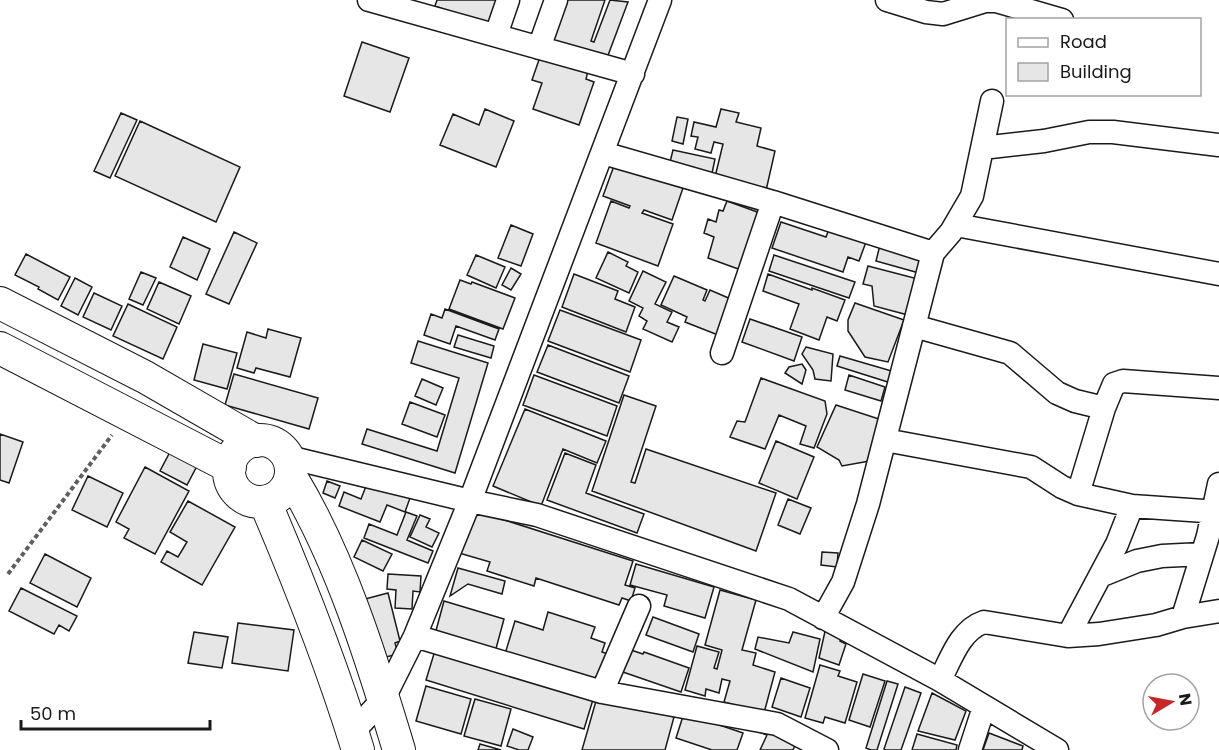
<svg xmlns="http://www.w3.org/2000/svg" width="1219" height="750" font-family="Poppins,sans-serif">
<rect width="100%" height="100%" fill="#fff"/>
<!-- building -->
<path fill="#e6e6e6" stroke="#1a1a1a" stroke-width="1.5" d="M437 0H501L492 27 435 6Z
M560 0H605L591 41 594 42 610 0 628 2 607 58 546 39Z
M362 42 409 58 390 112 344 96Z
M541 54 588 71 586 79 594 82 579 125 533 109 542 83 532 80Z
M485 109 514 121 496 167 440 145 453 114 479 125Z
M721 109 739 113 736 122 761 128 757 146 775 151 765 195 715 177 723 144 714 142 711 153 695 149 698 137 691 136 694 122 716 127Z
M121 113 137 120 110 178 94 171Z
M677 117 688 119 683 144 672 141Z
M140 121 240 167 216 222 115 176Z
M673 150 715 159 711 178 670 162Z
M615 163 683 188 672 220 644 210 642 213 673 224 658 266 596 243 611 201 629 208 630 206 603 196Z
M727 201 760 213 741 270 708 258 714 237 704 233 708 219 716 222 719 210 723 211Z
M781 222 826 237 829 229 866 242 859 261 848 257 843 272 772 248Z
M511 225 533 234 521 266 498 258Z
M234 232 257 243 229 304 206 294Z
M183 237 210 249 197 280 170 267Z
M880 245 923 257 919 273 876 261Z
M608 252 628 262 626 266 638 272 629 293 596 278Z
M26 254 70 277 58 300 38 289 39 287 15 275Z
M476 255 505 267 496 288 467 275Z
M774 255 855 282 849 298 769 271Z
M868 266 918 279 908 315 874 306 872 286 863 284Z
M511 268 521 274 511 290 502 285Z
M643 271 666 282 655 304 672 312 667 322 679 327 672 342 643 329 647 321 639 316 643 308 629 301Z
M141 272 156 278 143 305 129 299Z
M574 274 618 291 615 299 635 307 626 332 562 307Z
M768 274 812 290V288L845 300 837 321 827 317 819 340 790 329 799 304 763 291Z
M674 276 707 290 703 300 705 301 710 290 733 300 718 335 685 322 687 317 661 305Z
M75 278 92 287 78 315 61 306Z
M460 280 471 284 472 282 515 298 503 329 449 309Z
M159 282 191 296 179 324 147 309Z
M94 293 122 306 111 330 83 317Z
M855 303 904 320 888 362 865 357 848 331V320Z
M128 304 177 327 163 359 113 336Z
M445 309 499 329 495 340 456 326 450 344 424 335 431 314 442 318Z
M560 310 641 340 630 372 548 341Z
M750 319 802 337 794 361 742 342Z
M268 329 301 338 290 377 256 368 254 373 237 368 247 332 266 338Z
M458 335 494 346 491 358 454 347Z
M418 341 488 363 455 473 362 444 367 429 437 451 459 378 411 363Z
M203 344 237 353 227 389 194 380Z
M548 345 629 376 619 403 537 372Z
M806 347 833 354 831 381 815 379 813 370 802 354Z
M840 356 895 372 891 383 837 366Z
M802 364 806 370 802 384 785 373 789 367Z
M234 374 318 398 309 429 225 405Z
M534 375 617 406 607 436 523 405Z
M849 375 885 387 881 401 845 390Z
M761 378 825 401 827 414 814 448 800 444 806 426 779 415 765 449 730 437 737 421 745 422Z
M422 379 443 388 436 405 415 396Z
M624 395 656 406 631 482 635 483 646 449 776 493 756 551 592 491Z
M410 402 445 415 437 437 402 424Z
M836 405 885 421 875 460 842 466 839 460 817 447Z
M525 409 606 441 597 463 563 449 541 506 493 486Z
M0 434 23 442 9 483 0 480Z
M776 441 814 457 797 499 759 483Z
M171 450 198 464 187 485 160 471Z
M565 453 596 465 586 493 644 514 637 533 547 500Z
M145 467 189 491 155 554 124 538 129 529 116 522Z
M88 476 123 493 107 527 72 510Z
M327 481 340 486 335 498 323 493Z
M368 481 410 498 405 512 387 505 380 522 339 506 344 492 361 499Z
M788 499 811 508 800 534 778 525Z
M188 501 235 527 202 585 161 562 167 551 178 557 187 542 170 532Z
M473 510 633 561 625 585 635 588 631 601 622 598 619 605 536 578 534 586 487 571 490 562 459 553Z
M406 512 417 516 407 540 433 551 428 563 364 538 369 524 397 535Z
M420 515 430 519 426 527 439 533 432 547 410 537Z
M362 540 392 554 383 571 354 557Z
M822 552 838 553 837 567 821 565Z
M45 554 91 578 77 607 30 583Z
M636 564 714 587 705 618 664 606 667 595 630 585Z
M458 568 505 581 502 594 468 584 450 596Z
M388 574 421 576 420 592 413 591 412 609 395 608 396 590 387 589Z
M21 588 77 616 69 631 59 625 54 634 9 611Z
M720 590 756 600 742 650 756 653 753 665 775 672 764 713 724 702 730 681 722 679 719 693 706 689 705 696 685 690 697 646 719 652 714 668 717 669 722 650 705 645Z
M388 593 400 641 395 643 398 654 378 659 365 599Z
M444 601 504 619 494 656 434 638Z
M548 612 595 627 591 638 605 643 602 652 611 655 601 686 505 654 515 621 543 630Z
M653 617 699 634 693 652 646 635Z
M238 623 294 630 288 671 232 663Z
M826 627 843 632 840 641 846 644 839 665 819 658Z
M194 632 228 637 222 668 188 663Z
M793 632 820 639 813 672 755 649 758 637 789 643Z
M437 644 595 693 584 729 426 680Z
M625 648 643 654 644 652 689 668 681 692 617 670Z
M820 665 840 671 838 676 857 682 845 723 825 717 823 723 805 718Z
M863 674 885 681 870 727 849 720Z
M781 678 810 688 801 717 772 707Z
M887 681 898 684 877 750H871L866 748Z
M426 686 471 699 461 734 416 721Z
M905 687 921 693 901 750H886L884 749Z
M932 693 966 711 955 740 918 731Z
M598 694 674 717 665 750H582Z
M475 699 511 709 501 746 464 736Z
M684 713 743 733 737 750H712L676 738Z
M513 729 533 737 528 750H519L507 746Z
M756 731 798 738 793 750H760L767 735Z
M989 733 1023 746 1022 750H983Z
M917 734 957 745 956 750H912Z
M480 744 501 750H478Z"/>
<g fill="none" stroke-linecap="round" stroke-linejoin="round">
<!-- minor casing -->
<g stroke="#1a1a1a" stroke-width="25">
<path id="minor" d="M369 0 633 74
M887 0 926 12 943 14 985 1H996L1062 20
M496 35 508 0
M539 48 556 0
M982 148 1044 141 1089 132H1113L1219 145
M603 153 773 202 933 253
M956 225 1219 274
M914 326 1010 353 1057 393 1075 401 1104 408
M722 353 773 202
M885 440 1031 467 1062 487 1078 494 1132 506 1219 512
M288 457 470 501 537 515 789 599 940 680 1057 750
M1078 494 1104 408 1114 384 1123 381 1219 388
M1100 576 1137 561 1162 556 1202 554
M1183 617 1208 536 1219 484
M823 618 843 582 868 504 933 253 951 232 972 196 992 101
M415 636 602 692 777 724 827 750
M1068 636 1117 544 1132 506
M940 680C951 659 960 630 984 622L1068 636 1099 634 1156 625 1183 617 1219 611
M602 692 639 606
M353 732 384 698 415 636 470 501 660 0
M970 750 984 707"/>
</g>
<!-- secondary casing -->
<g stroke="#1a1a1a" stroke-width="34">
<path id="secondary" d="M0 303 145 377 256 441
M0 348 230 467
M229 471a31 31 0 1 1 62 0a31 31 0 1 1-62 0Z
M291 477C340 557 372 660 399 750
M265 502C300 584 332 665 358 750"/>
</g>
<!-- path -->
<path stroke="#5f5f5f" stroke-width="4" stroke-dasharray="4.5 3" stroke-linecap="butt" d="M8 574 112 435"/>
<!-- minor -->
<use href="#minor" stroke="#fff" stroke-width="22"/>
<!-- secondary -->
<use href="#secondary" stroke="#fff" stroke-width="32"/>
</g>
<!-- legend -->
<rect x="1006" y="18" width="195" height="78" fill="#ffffff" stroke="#a3a3a3" stroke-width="1.5"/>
<rect x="1018" y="38" width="30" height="9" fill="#ffffff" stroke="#a3a3a3" stroke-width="1.5"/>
<text x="1060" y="48" font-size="18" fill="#1a1a1a">Road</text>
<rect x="1018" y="63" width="30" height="18" fill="#e6e6e6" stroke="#a3a3a3" stroke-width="1.5"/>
<text x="1060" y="78" font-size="18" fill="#1a1a1a">Building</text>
<!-- north arrow -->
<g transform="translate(1171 702) rotate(80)"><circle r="28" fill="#ffffff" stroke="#a3a3a3" stroke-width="1.5"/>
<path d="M0-4.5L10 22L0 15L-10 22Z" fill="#c62828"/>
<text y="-9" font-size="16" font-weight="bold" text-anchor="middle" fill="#1a1a1a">N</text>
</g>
<!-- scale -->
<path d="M21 720v9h189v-9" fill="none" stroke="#1a1a1a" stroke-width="3"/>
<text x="30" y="720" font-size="18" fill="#1a1a1a" stroke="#ffffff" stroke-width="4.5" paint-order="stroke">50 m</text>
</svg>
